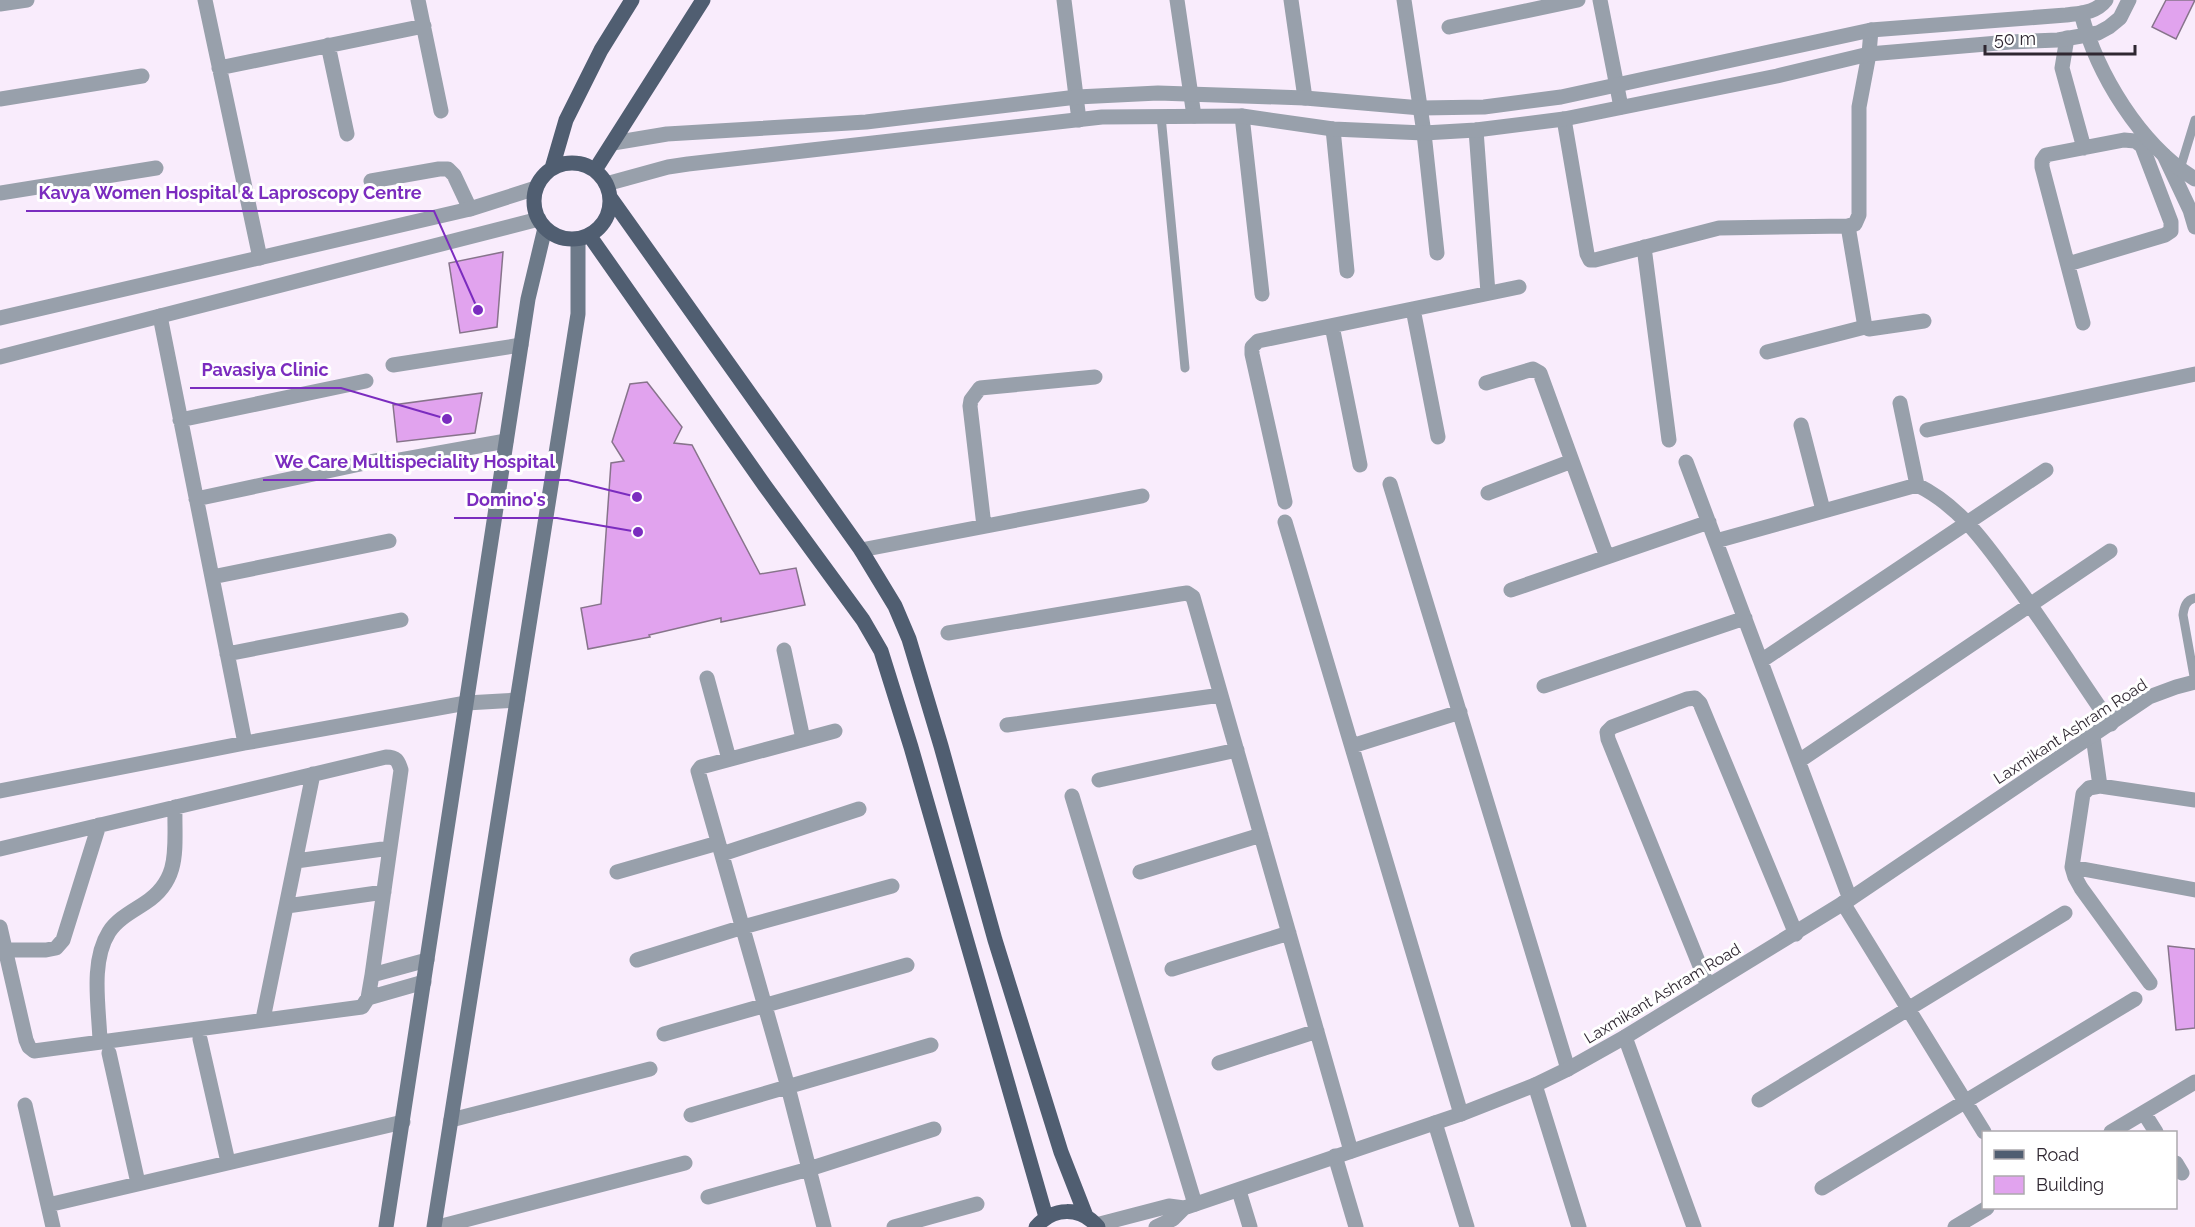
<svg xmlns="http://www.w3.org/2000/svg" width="2195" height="1227" font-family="Raleway,sans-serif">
<rect width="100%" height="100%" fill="#f9ecfc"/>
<!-- building -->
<path fill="#e1a3ee" stroke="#87748b" stroke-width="1.5" d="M2166 0H2195L2176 39 2152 27Z
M503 252 497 327 460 333 449 263Z
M647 382 682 427 674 443 692 445 760 574 796 568 805 605 721 622V618L649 635 650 637 588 649 581 608 601 604 611 463 624 461 612 442 630 384Z
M482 393 475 433 397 442 393 405Z
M2168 946 2195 949V1028L2176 1030Z"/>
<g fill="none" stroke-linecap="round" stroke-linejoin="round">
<!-- service -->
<path stroke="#98a0ab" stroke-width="9" d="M1161 116 1185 368
M2180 169 2195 120
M2195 682 2183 615C2184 607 2186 600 2195 598"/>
<!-- minor -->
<path stroke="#98a0ab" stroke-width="15" d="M205 0 260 258
M418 0 441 111
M1064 0 1079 120
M1177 0 1194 116
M1291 0 1305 98
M1404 0 1424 133 1437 253
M1600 0 1621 107
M0 4 27 0
M1449 27 1578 0
M2067 38 2062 68 2084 148
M328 45 347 134
M219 68 424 26
M0 99 142 76
M1242 116 1262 294
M1564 119 1587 254 1590 260H1595L1719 228 1848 226 1855 224 1859 215V107L1869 54 1871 30
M1333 129 1347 271
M1476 130 1488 293
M2164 155 2190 210 2195 227
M371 181 439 169H448L454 175 470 209
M0 193 156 168
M1848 226 1865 327 1869 329 1924 321
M1644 247 1669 440
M2068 264 2165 235 2171 231V222L2142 146 2135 141 2124 140 2046 155 2042 161V167L2083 323
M1413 309 1438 437
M160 316 245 743
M1332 326 1360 465
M1767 352 1865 327
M393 365 521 345
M1486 383 1533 369 1540 373 1607 557
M1900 403 1917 485
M180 420 366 381
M1801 425 1823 510
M1927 430 2195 374
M400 460 506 441
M1686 462 1850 899
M1390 484 1568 1069
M1488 493 1572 461
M196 499 384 459
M1285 502 1252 354V347L1258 341 1519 287
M1285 522 1461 1114
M984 526 970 406 971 400 980 388 1095 377
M1716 541 1917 485C1958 505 1984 541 2010 577 2045 624 2077 675 2111 724
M861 550 1142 496
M212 577 389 541
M1511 590 1709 522
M948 633 1180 594 1187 593 1193 597 1351 1151
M784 650 803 739
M227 654 401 620
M1761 661 2046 470
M707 678 729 759
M1544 686 1745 618
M1007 725 1221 695
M2093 736 2100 786 2089 788 2083 794 2072 867 2075 877 2081 888 2150 983
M1352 746 1460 712
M1799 761 2110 551
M1099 780 1237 750
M2100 786 2195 800
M0 791 245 743 466 703 517 700
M1072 796 1195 1204
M0 849 386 757C396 757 398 760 401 770L372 975 368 998 362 1007 34 1051 29 1047 26 1040 0 927
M722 854 859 809
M296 861 390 848
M2072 867 2195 890
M617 872 718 843
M1140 872 1261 835
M1843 903 1984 1132
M287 906 384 892
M5 950H46L56 948 63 940 99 825
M637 960 743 927 892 886
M1172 969 1289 933
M372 975 427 960
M1708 986 1608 739 1607 732 1612 727 1687 699 1695 698 1700 703 1796 934
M368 998 424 982
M263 1019 313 774
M664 1034 907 965
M1625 1037 1694 1227
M200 1039 228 1162
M100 1041C99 1008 90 962 109 932 117 919 133 911 145 903 182 879 174 846 175 807
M109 1053 138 1183
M1219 1063 1317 1031
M1535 1085 1579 1227
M1759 1100 2065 913
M25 1105 53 1227
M2144 1113 2156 1132
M691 1115 931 1045
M451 1120 650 1069
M1435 1123 1467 1227
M2111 1132 2195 1082
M1335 1156 1356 1227
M2176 1163 2182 1173
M1822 1188 2135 999
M1239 1191 1250 1227
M708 1197 809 1169 934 1129
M48 1205 403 1122
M438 1227 685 1163
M824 1227 788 1087 698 771 701 767 835 731
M894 1227 977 1204
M1955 1227 1987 1208"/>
<!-- tertiary -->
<path stroke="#98a0ab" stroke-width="15" d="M2081 13C2097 74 2140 145 2195 179
M613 143 667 134 866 122 1077 97 1158 93 1305 98 1421 108 1484 107 1561 97 1871 30 2066 15C2081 13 2096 13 2106 0
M606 184 668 167 688 164 1102 117 1242 116 1333 129 1424 133 1476 130 1564 119 1777 76 1869 54 2010 42 2058 40 2087 35 2098 33 2109 27 2120 18 2129 0
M0 318 470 209 536 188
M0 357 539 219
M1096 1225 1169 1206 1184 1208 1461 1114 1535 1085 1568 1069 1625 1037 1850 899 2149 697 2176 687 2195 682
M1156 1227 1173 1219 1184 1208"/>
<!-- secondary -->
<path stroke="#6d7a89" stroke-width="15" d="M386 1227 528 299 545 228
M434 1227 578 314V239"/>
<!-- primary -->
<path stroke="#505e71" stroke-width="15" d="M534 201a38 38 0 1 1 76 0a38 38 0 1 1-76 0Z
M552 168 566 120 601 50 632 0
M595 170 703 0
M610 197 861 550 895 606 909 639 941 746 995 940 1061 1152 1086 1216
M589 235 765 486 863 620 881 651 911 747 1046 1217
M1036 1227C1053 1207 1080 1206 1098 1227"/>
</g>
<g text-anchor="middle" stroke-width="6" stroke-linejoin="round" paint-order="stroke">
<!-- street labels -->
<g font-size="16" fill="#2f2731" stroke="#fff">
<text transform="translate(2070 731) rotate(-33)" y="6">Laxmikant Ashram Road</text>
<text transform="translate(1662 993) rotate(-31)" y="6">Laxmikant Ashram Road</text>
</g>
</g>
<!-- callouts -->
<path fill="none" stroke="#7b2cbf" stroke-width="2" d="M478 310L434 211H26M447 419L341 388H190M637 497L568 480H263M638 532L557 518H454"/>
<g fill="#7b2cbf" stroke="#fff" stroke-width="2">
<circle cx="478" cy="310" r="6"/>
<circle cx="447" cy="419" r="6"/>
<circle cx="637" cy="497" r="6"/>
<circle cx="638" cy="532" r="6"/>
</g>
<g font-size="18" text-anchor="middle" font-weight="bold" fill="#7b2cbf" stroke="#fff" stroke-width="6" stroke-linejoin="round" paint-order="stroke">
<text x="230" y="199">Kavya Women Hospital &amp; Laproscopy Centre</text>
<text x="265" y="376">Pavasiya Clinic</text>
<text x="415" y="468">We Care Multispeciality Hospital</text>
<text x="506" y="506">Domino's</text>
</g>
<!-- legend -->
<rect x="1982" y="1131" width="195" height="78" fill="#ffffff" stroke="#aca9ad" stroke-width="1.5"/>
<rect x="1994" y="1150" width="30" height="9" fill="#505e71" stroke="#aca9ad" stroke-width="1.5"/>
<text x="2036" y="1161" font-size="18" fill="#2f2731">Road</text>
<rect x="1994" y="1176" width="30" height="18" fill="#e1a3ee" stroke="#aca9ad" stroke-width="1.5"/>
<text x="2036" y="1191" font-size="18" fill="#2f2731">Building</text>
<!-- scale -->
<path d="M1985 45v9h150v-9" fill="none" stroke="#2f2731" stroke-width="3"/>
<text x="1994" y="45" font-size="18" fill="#2f2731" stroke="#ffffff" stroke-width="4.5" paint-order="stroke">50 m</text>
</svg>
